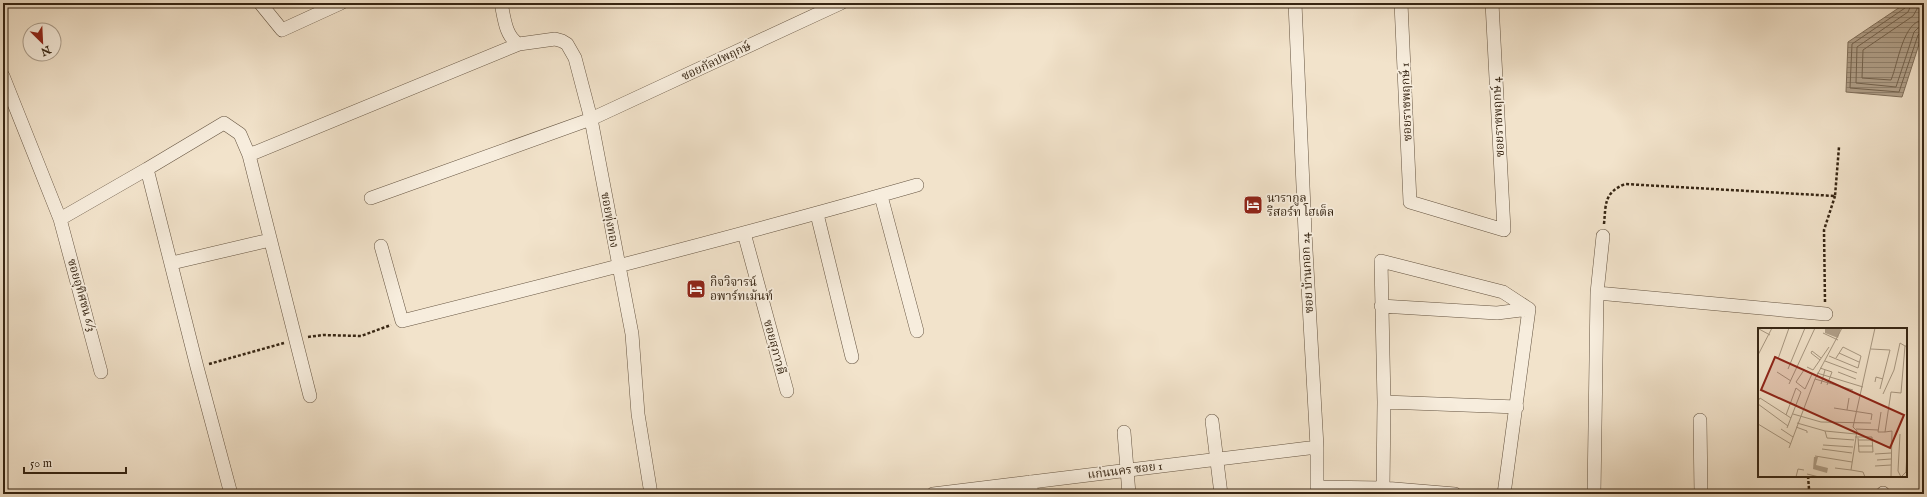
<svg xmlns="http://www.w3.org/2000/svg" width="1927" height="497" font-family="'IM FELL English','Noto Serif Thai',serif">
<defs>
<pattern id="water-rules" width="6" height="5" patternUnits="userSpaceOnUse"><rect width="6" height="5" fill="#b2a28c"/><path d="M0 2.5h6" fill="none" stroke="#928471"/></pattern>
</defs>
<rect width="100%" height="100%" fill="#f2e3cb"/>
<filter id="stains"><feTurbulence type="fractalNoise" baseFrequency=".005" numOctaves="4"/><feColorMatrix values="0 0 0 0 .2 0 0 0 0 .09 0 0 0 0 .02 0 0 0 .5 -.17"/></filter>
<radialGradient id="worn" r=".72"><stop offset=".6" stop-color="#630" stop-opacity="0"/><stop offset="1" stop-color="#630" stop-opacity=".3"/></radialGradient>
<!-- water -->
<path fill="url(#water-rules)" stroke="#80705c" d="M1906 3H1924V35H1922L1902 97 1846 92 1848 42Z"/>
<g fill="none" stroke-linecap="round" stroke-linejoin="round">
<!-- shore -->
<path stroke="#746450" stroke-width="1" d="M1907 3 1905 8 1852 44 1850 88 1899 92 1918 35 1924 31
M1912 3 1908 12 1857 47 1856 83 1896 87 1914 32 1918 28 1924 26
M1918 3 1917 9 1913 16 1863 50 1862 78 1891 80C1898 64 1903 20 1924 20"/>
<!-- street casing -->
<g stroke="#655441" stroke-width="14">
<path id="street" d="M260 3 282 30 341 3
M501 3C504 16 505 37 519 44L555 39 562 41 567 44 575 58 591 119 632 334 638 414 651 494
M1295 3 1305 232 1317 447V494
M1401 3 1410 202 1504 230 1492 3
M3 76 60 219 147 169 197 367 231 494
M249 155 519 44
M147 169 224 123 240 134 249 155 310 396
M881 196 917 331
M371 198 591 119 841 3
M817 214 852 357
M60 219 101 372
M744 233 787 391
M381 246 402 321C574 278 746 234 917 185
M172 263 270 240
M1597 293 1826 314
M1381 306 1497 313 1529 309
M1384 402 1517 407
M1700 420 1701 494
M1212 421 1221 494
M1124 432 1129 494
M1030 482 1032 494
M1317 487 1383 488 1455 494
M1383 488 1384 402 1381 261 1503 292 1529 309
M933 494 1317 447
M1504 494 1529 309
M1594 494 1597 293 1603 236
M1883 494V493"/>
</g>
<!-- path -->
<path stroke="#362513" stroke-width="2.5" stroke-dasharray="3 2" stroke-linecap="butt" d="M1604 224C1606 203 1604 193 1625 184L1835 196 1839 147
M1825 302 1824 230 1835 196
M308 337 323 335 361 336 391 325
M209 364 284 343
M1808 476 1809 489 1812 494"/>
<!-- street -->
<use href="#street" stroke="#f7eddd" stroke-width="13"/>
</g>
<!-- icons -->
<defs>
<g id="hotel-square" transform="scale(1)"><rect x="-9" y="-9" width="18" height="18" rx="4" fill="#8f2418" stroke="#f7eddd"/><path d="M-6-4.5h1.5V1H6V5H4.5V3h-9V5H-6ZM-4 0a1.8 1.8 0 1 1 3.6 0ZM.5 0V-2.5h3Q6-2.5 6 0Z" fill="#fff"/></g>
</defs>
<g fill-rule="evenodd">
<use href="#hotel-square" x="1253" y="205"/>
<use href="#hotel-square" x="696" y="289"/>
</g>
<g text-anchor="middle" stroke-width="3.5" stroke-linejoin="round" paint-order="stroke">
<!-- street labels -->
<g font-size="12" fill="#362513" stroke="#f7eddd">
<text transform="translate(716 61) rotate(-25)" y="4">ซอยกัลปพฤกษ์</text>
<text transform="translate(1406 102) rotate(-92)" y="4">ซอยราชพฤกษ์ 1</text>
<text transform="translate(1498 117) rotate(-93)" y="4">ซอยราชพฤกษ์ 4</text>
<text transform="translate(610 220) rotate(80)" y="4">ซอยทุ่งทอง</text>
<text transform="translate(1307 273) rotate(-93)" y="4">ซอย บ้านกอก 24</text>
<text transform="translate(82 295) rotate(74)" y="4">ซอยอุทิศชน 6/3</text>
<text transform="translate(775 347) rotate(75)" y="4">ซอยสุภาวดี</text>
<text transform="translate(1125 470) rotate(-7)" y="4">แก่นนคร ซอย 1</text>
</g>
<!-- poi labels -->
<g font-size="12" fill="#362513" stroke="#f7eddd" text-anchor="start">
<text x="1267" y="202">นารากูล<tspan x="1267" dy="14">รีสอร์ท โฮเต็ล</tspan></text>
<text x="710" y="286">กิจวิจารน์<tspan x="710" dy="14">อพาร์ทเม้นท์</tspan></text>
</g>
</g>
<!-- overview -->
<g transform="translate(1758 328)">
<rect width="149" height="149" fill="#f2e3cb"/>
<path d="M67 0H83L80 10 67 5ZM56 129H60L58 137 70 140 69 145 55 141Z" fill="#b2a28c"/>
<path fill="none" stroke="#a79781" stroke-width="1" d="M1 1 12 7M65 5 80 12M113 21 132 22 122 61M81 25 101 34M0 27 14 0M71 28 100 40 103 28 85 19 78 30M20 31 31 0M62 32 53 25 54 23 63 30M67 33 99 45M49 39 55 42 71 19M62 40 74 44 69 57M30 41 47 0M19 44 33 53M80 44 98 51M59 45 105 59M57 51 95 62M38 54 47 61 54 46M38 54 46 42 54 46M117 54 118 49 125 51M31 56 57 0M63 56 67 42M125 66 136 42 142 15 147 18M0 73 2 70 33 90M0 76 30 98M76 80 114 86 113 92M89 82 91 70M123 84 120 104H127M35 86 63 94 113 95M28 87 38 60 43 64 29 100M39 95 67 103 69 110 96 112M0 96 33 116M38 99 49 103V105M23 101 35 109M98 101 120 102M67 103 98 106M142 106 140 143 143 149M97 109H114L115 124H101L100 110M100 112H114M65 117 95 119M100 118H115M31 120 57 51 84 0M64 121 94 125M117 126 133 125M57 128 94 134M119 132 133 131M117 138 133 137M77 140 93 142M49 146 61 149M144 148 148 144 149 123M38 149 40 141 46 142M107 149 105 144 93 142 99 103 95 99 117 0M133 149 134 103 127 104 133 64 143 65 147 18H149"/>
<path fill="#8f2418" fill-opacity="0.15" stroke="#8f2418" stroke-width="2" d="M17 29 146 87 132 120 3 62Z"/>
<rect width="149" height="149" fill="none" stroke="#362513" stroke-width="2"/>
</g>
<!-- margin -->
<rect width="1927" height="497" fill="none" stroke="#f2e3cb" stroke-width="16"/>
<rect x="4" y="4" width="1919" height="489" fill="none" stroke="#362513" stroke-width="2"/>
<rect x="8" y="8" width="1911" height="481" fill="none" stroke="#362513"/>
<!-- north arrow -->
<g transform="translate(42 42) rotate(156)"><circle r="19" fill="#f7eddd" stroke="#aa9d8c"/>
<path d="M0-3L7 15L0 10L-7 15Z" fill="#8f2418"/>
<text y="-6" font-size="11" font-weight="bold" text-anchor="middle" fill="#362513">N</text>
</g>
<!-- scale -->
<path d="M24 467v6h102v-6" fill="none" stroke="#362513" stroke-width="2"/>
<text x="30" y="467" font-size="12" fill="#362513" stroke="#f7eddd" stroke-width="3" paint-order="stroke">50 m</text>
<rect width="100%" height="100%" filter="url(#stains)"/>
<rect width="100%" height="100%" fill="url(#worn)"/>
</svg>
